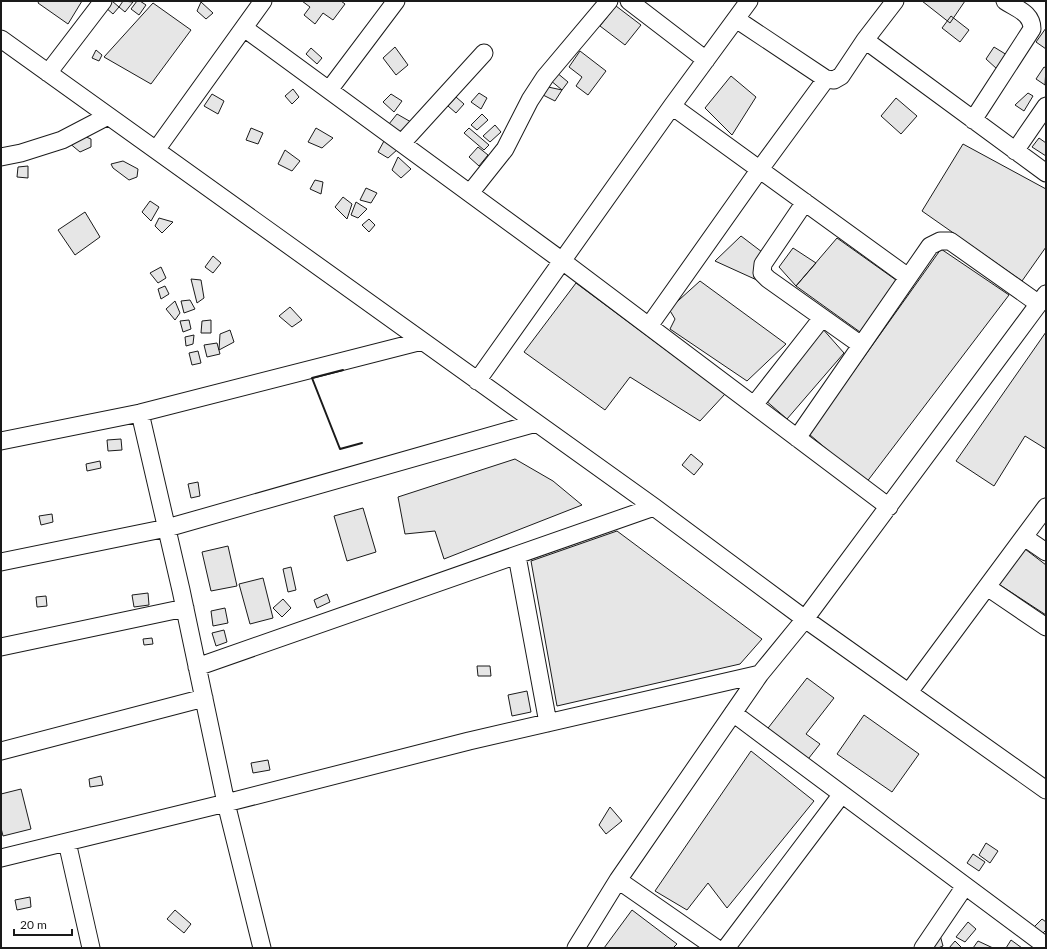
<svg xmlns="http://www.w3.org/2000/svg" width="1047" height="949" font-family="Lato,sans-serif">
<rect width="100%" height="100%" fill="#fff"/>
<!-- building -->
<path fill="#e6e6e6" stroke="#1a1a1a" d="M39 1H82L68 24 38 3Z
M109 1H112L119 7 113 14 105 7Z
M123 1 133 2 125 12 119 7Z
M137 1H140L146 5 139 15 131 9Z
M302 1H341L345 4 333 20 323 13 315 24 304 15 310 7Z
M922 1H965L950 23Z
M201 2 213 13 206 19 197 11Z
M153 3 191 30 151 84 104 57Z
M616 6 641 25 625 45 600 26Z
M951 16 969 30 960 42 942 28Z
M1046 28V49L1036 42Z
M395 47 408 65 396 75 383 58Z
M994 47 1007 55 997 69 986 59Z
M311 48 322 58 317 64 306 54Z
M96 50 102 55 99 61 92 58Z
M580 51 606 71 588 95 576 86 582 77 569 67Z
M1044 67 1046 68 1045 85 1036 79Z
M556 72 568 82 562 90 550 80Z
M731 76 756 97 732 135 705 108Z
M548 87 562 90 555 101 543 95Z
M293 89 299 97 292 104 285 96Z
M479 93 487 98 481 109 471 102Z
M1028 93 1033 96 1024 111 1015 105Z
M212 94 224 101 218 114 204 106Z
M391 94 402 101 394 112 383 102Z
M456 97 464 104 456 113 448 106Z
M896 98 917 116 901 134 881 116Z
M397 114 411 122 399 134 389 124Z
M482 114 488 120 477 130 471 125Z
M495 125 501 132 490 142 483 136Z
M251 128 263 133 258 144 246 140Z
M316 128 333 138 322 148 308 142Z
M469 128 489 145 484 150 464 133Z
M79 134 91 139V147L80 152 68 142Z
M1039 138 1046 143V156L1032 147Z
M384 141 398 149 388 158 378 152Z
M963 144 1046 189V247L1022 281 922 211Z
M478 147 488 155 479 166 469 157Z
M285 150 300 161 292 171 278 164Z
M398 157 411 169 401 178 392 170Z
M123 161 138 169 137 177 129 180 113 168 111 164Z
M28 166V178L17 177 18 167Z
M315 180 323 182 321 194 310 189Z
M366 188 377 193 371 203 360 200Z
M343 197 352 204 347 219 335 207Z
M150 201 159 207 151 221 142 212Z
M356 202 367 209 358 218 351 215Z
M85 212 100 237 75 255 58 230Z
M159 218 173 222 162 233 155 226Z
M369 219 375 225 369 232 362 225Z
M741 236 762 252 759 281 715 261Z
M837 238 896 280 860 332 796 286Z
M793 248 816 263 796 286 779 267Z
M941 249 1009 295 866 483 809 434Z
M213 256 221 263 213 273 205 267Z
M161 267 166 278 158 283 150 273Z
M191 279 201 280 204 298 197 303Z
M700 281 786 344 747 381 670 329 675 319 669 309Z
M576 283 725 394 700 421 630 377 605 410 524 352Z
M165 286 169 294 161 299 158 289Z
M190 300 195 309 184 313 181 301Z
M175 301 180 313 175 320 166 309Z
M290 307 302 320 292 327 279 316Z
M189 320 191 329 183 332 180 321Z
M211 320V333H201L202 321Z
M821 327 844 353 787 419 764 399Z
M230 330 234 342 219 350 220 334Z
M1046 332V449L1025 436 994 486 956 461Z
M194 335 193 344 186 346 185 337Z
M217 343 220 354 207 357 204 345Z
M198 351 201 363 192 365 189 353Z
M121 439 122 450 108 451 107 440Z
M691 454 703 464 694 475 682 465Z
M515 459 553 481 582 505 444 559 435 531 405 534 398 497Z
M100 461 101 468 87 471 86 464Z
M198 482 200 496 191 498 188 484Z
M363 508 376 552 347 561 334 516Z
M52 514 53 522 41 525 39 516Z
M617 531 762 639 740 664 557 706 531 561Z
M228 546 237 586 211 591 202 552Z
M1025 549 1046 565V615L997 583Z
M291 567 296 590 288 592 283 569Z
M263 578 273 618 250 624 239 584Z
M148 593 149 605 134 607 132 595Z
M327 594 330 602 317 608 314 600Z
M46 596 47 606 37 607 36 597Z
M283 599 291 608 282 617 273 608Z
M225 608 228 623 213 626 211 611Z
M224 630 227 642 216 646 212 633Z
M152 638 153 644 144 645 143 639Z
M477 666H490L491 676H478Z
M807 678 834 698 806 734 820 744 805 763 765 732Z
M527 691 531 712 512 716 508 695Z
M864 715 919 754 892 792 837 754Z
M751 751 814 801 727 908 708 883 687 910 655 891Z
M268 760 270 770 253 773 251 763Z
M101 776 103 785 90 787 89 779Z
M21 789 31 829 3 836 1 828V794Z
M610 807 622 821 606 834 599 825Z
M986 843 998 851 990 863 979 855Z
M973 854 985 862 979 871 967 863Z
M30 897 31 907 17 910 15 900Z
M175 910 191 924 184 933 167 919Z
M632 910 677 944 673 948H604Z
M1042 919 1046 922V930L1040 936 1033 928Z
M968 922 976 929 965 942 956 937Z
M940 935 943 946 938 948H933Z
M1011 940 1022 948H1006Z
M955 941 962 948H949Z
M978 941 993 948H973Z"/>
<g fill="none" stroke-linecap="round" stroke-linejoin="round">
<!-- minor casing -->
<g stroke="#1a1a1a" stroke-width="19">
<path id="minor" d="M629 1 706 60
M895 1 865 40 1046 173
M736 19 826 79 834 80 841 76 865 40
M244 28 561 260 889 507
M1 39 654 507 805 619 1046 790
M48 73 103 1
M329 90 396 1
M672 106 908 277
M973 120 1032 29C1032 13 1017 9 1005 1
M402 143 484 53
M156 150 263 1
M1015 151 1046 106
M1 157 21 153 62 140 108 116
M470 193 505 149 530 100 545 77 609 1
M805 202 763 264 762 273 768 279 861 345
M649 326 760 169 826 79
M477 381 672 106 749 1
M754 405 822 318
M140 413 181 590 226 803 262 948
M797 438 930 246 940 241H950L1039 304
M1 441 140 413 422 341
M1024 537 1046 552
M517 556 548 723
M1 562 167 528 536 423
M987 587 1046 627
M1 647 185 608
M197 667 654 507
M909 692 1046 507
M733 713 1046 946
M1 751 204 698
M67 842 91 948
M1 858 226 803 469 741 760 674
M618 880 716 948
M576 948 618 880 760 674 805 619 1046 294
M726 948 842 794
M923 948 965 886"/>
</g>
<!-- minor -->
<use href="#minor" stroke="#fff" stroke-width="17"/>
<!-- wall -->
<path stroke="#1a1a1a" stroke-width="2" d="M343 370 312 378 340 449 362 443"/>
</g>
<!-- border -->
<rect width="1047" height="949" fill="none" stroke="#1a1a1a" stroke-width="4"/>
<!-- scale -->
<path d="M14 929v6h58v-6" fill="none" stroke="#1a1a1a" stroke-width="2"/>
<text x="20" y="929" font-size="12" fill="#1a1a1a" stroke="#ffffff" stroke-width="3" paint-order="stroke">20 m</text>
</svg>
